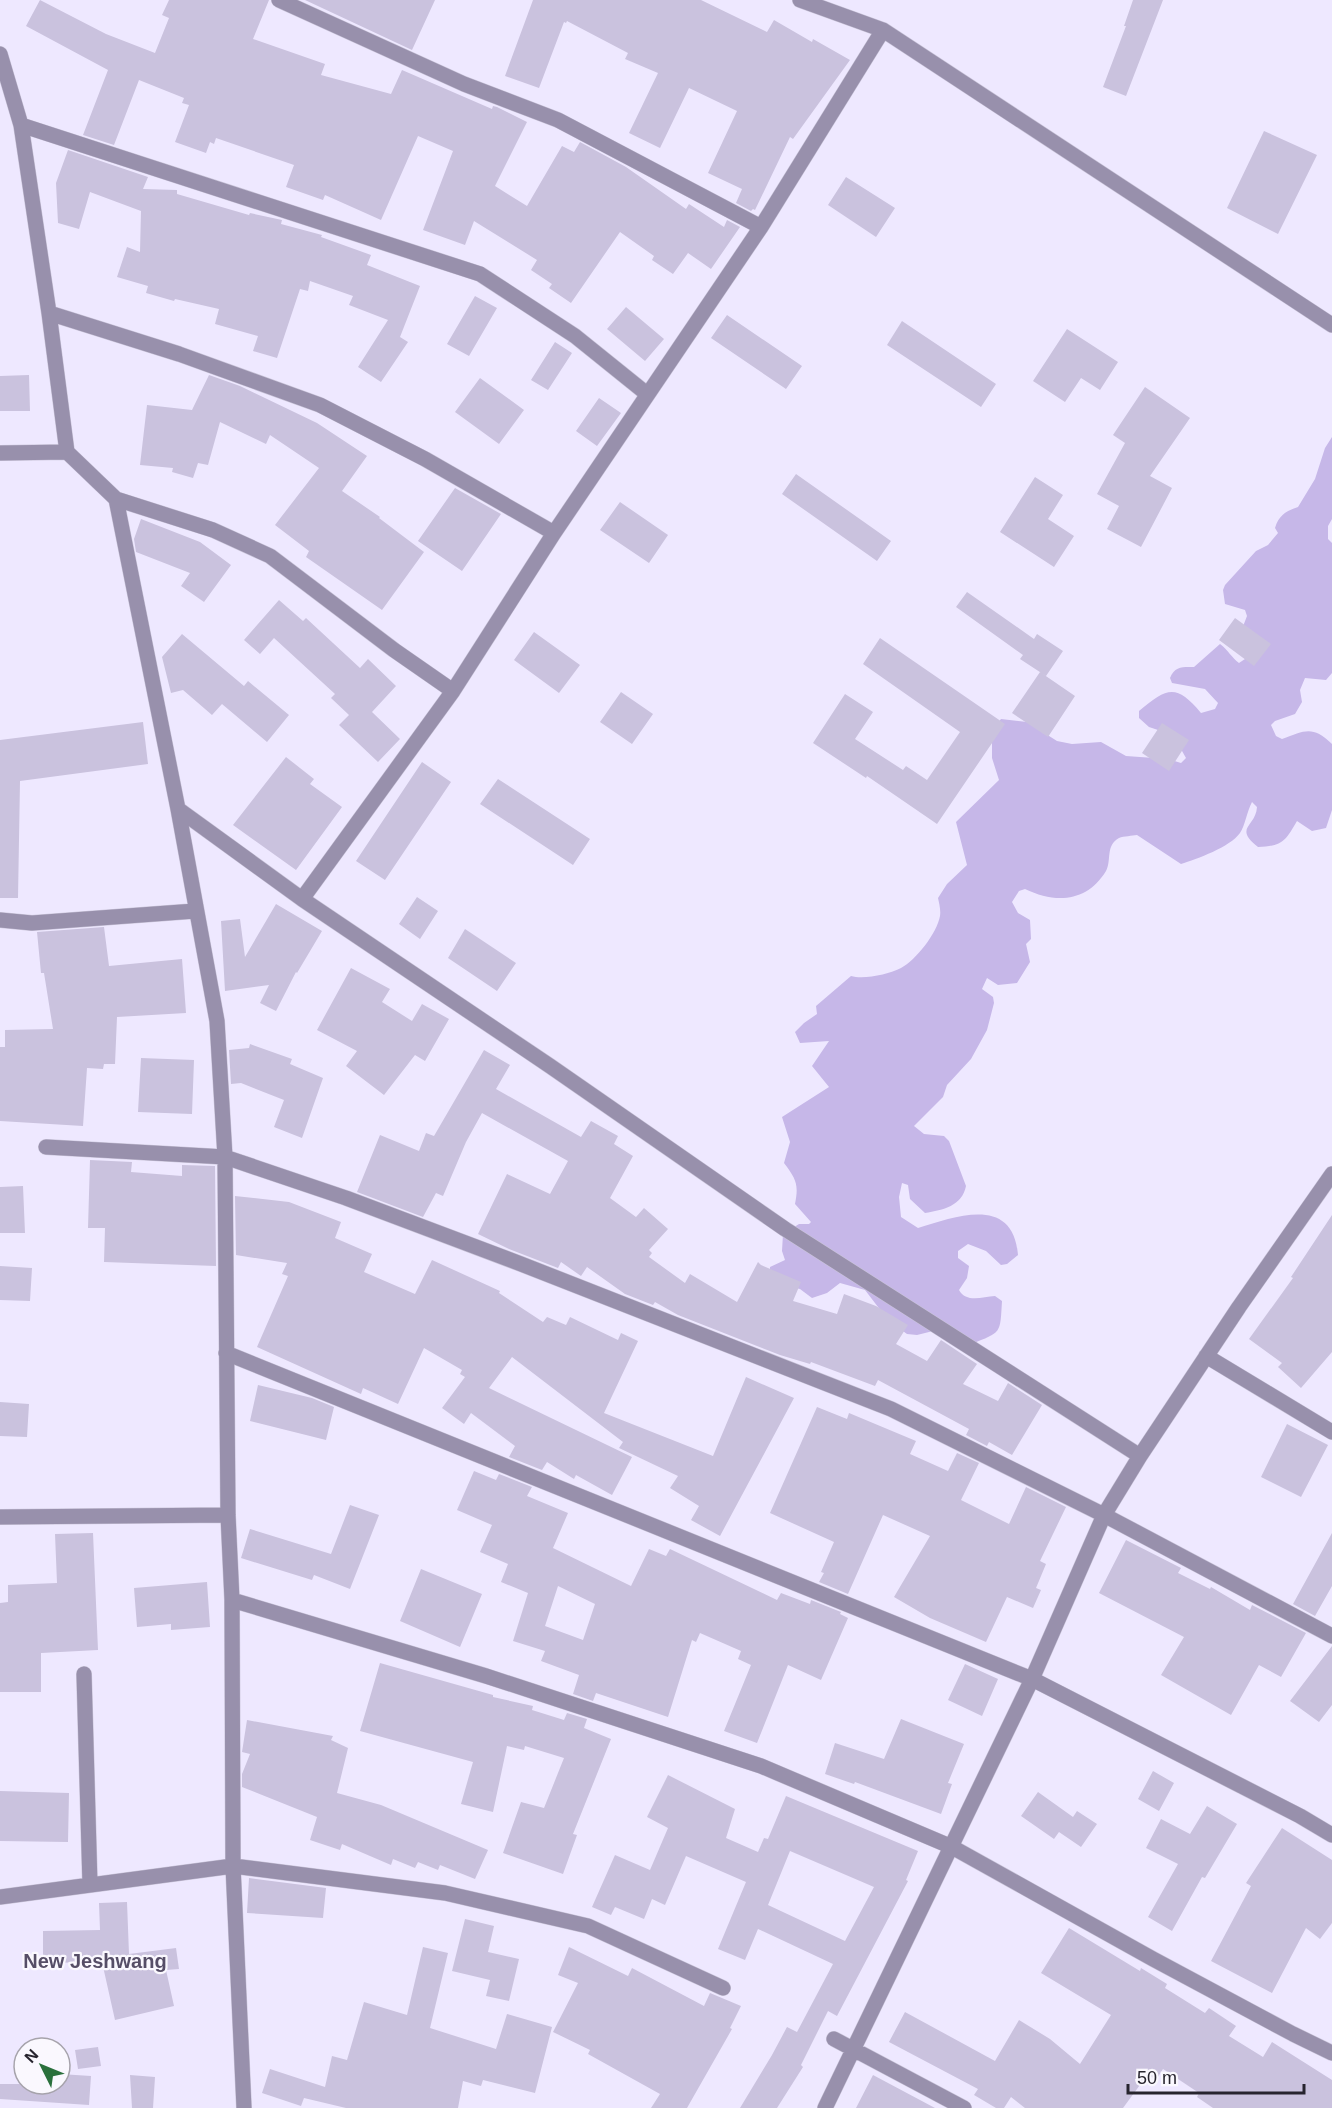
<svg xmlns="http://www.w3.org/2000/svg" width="1332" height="2108" font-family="Helvetica,sans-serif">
<rect width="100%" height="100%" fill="#eee8ff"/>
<!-- green -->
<path fill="#c6b7e8" d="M1332 437V519L1328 526V539L1332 543V673L1326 680 1305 678 1300 690 1302 702 1295 714 1275 721 1271 725 1276 736 1282 739C1305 731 1312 725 1332 744V810L1326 828 1312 831 1297 821C1285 842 1282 846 1258 847 1233 827 1256 827 1257 807L1252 802C1247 811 1245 826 1240 833 1230 847 1197 859 1181 864L1137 835C1132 836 1124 836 1119 838 1105 846 1112 860 1106 871 1087 902 1056 904 1025 889L1019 891 1012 902 1018 913 1030 920 1031 939 1026 944 1030 962 1017 983 998 985 987 978 982 989 993 997 994 1003 987 1030 971 1059 947 1085 943 1097 914 1126 924 1134 944 1136 949 1141 966 1186C962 1206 943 1210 925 1213L910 1199 908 1185 902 1183 899 1197 901 1217 918 1228C957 1216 1013 1195 1018 1255L1007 1264 1001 1265 986 1251 968 1244 958 1251V1258L969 1266 967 1278 959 1290C966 1303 982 1297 995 1296L1002 1301C1000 1334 1002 1332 971 1344L941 1329 917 1335 907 1334 888 1320 865 1290 840 1283 827 1293 812 1298 800 1289 774 1282 770 1273V1267L785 1260 782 1251 783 1234 799 1224H809L811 1222 795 1204C799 1184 796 1179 784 1163L790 1142 782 1117 829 1087 812 1066 829 1041 800 1043 795 1032 804 1023 817 1014 816 1006 851 976C864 980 889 974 901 968 916 960 937 933 940 916 941 910 939 903 938 898L947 884 967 865 956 822 999 780 992 758V730L1001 719 1027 722 1057 741 1072 744 1101 742 1126 756 1168 759 1181 763 1186 758 1173 735 1149 727 1139 718V711C1167 688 1176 683 1201 713L1215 709 1218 703 1205 689 1172 683 1170 678C1175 666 1182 667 1194 667L1220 644C1228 650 1232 658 1239 663L1245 659 1242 629 1247 616 1245 610 1225 604 1223 590 1225 585 1256 551 1268 545 1278 533 1275 528C1279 515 1286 511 1298 507L1315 479 1325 448Z"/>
<!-- building -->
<path fill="#cac2de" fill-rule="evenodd" d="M40 0 106 34 155 53 169 18 162 15 169 0H269L253 39 325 64 321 75 391 94 402 70 492 109 493 106 497 107 527 122 495 186 527 206 562 146 574 152 580 142 626 167 686 209 689 204 724 227 727 220 740 227 711 269 688 253 673 274 652 260 654 256 620 232 571 303 549 288 552 284 531 270 537 260 474 221 465 245 423 230 453 151 418 136 381 220 325 195 323 200 286 187 294 165 216 138 214 144 210 142 206 153 175 142 189 105 182 103 184 98 139 80 114 145 83 135 108 70 26 26Z
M305 0H435L412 50Z
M533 0H701L767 32 774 20 812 42 813 39 850 60 793 139 790 137 755 210 753 209 751 211 736 203 742 189 708 173 737 111 689 88 660 148 629 133 658 73 625 59 628 53 567 21 566 23 564 22 539 88 505 76Z
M1133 0H1163L1126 96 1103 87 1126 26H1124Z
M1264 131 1317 155 1278 234 1227 208Z
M68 150 148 177 143 189 177 190V194L249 215 250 213 282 220 281 224 322 235 321 237 371 255 367 265 420 286 400 337 408 342 381 382 358 367 388 320 349 305 353 296 310 281 308 291 300 289 277 358 253 351 258 336 215 324 219 309 175 299 174 301 146 293 148 286 117 277 127 247 140 252 141 211 90 192 79 229 58 223 56 183Z
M846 177 895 208 876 237 828 205Z
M475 296 497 308 469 356 447 344Z
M626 307 664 339 645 361 607 329Z
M727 315 802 366 786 389 711 338Z
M902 321 996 384 981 407 887 345Z
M1067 329 1118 362 1100 390 1081 378 1065 402 1033 381Z
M555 342 572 353 548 390 531 380Z
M29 375 30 411H0V376Z
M209 375 240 386 317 423 367 456 342 491 380 517 379 518 424 552 382 610 306 557 309 551 275 525 319 468 270 435 266 444 220 422 208 465 198 463 193 478 172 472 173 468 140 465 147 405 192 410Z
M480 378 524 410 499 444 455 412Z
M1145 387 1190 418 1150 476 1172 488 1141 547 1107 529 1119 506 1097 494 1125 443 1113 435Z
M599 398 621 413 597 446 576 431Z
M796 474 891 541 877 561 782 494Z
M1035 477 1063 495 1048 519 1074 536 1054 567 1000 532Z
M455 488 501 514 462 571 418 541Z
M620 502 668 535 649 563 600 530Z
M141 519 200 542 231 565 204 602 181 586 190 573 136 552 134 539Z
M967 592 1034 639 1037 634 1063 651 1046 676 1020 659 1023 655 956 607Z
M279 600 303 621 306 618 360 668 368 659 396 686 372 712 400 739 378 762 339 725 349 715 331 698 335 694 274 638 260 654 244 640Z
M1235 618 1271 644 1254 666 1219 640Z
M534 632 580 665 559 693 514 660Z
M182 634 244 686 248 681 289 715 267 742 222 704 212 715 183 690 171 693 162 657Z
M880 638 1005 724 937 824 867 776 866 778 813 743 845 694 873 712 855 739 903 770 906 766 927 780 960 732 863 664Z
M1040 672 1075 696 1048 737 1012 713Z
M621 692 653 714 632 744 600 722Z
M143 722 148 764 20 781 18 898H0V740Z
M1162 723 1189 740 1169 771 1142 753Z
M286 757 314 779 310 784 342 807 296 870 233 825Z
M422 762 451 782 385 880 356 861Z
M498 779 590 839 573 865 480 804Z
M417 897 438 911 420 939 399 924Z
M276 904 322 931 297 973 296 972 276 1011 260 1003 269 985 225 991 221 921 240 919 245 957Z
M104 927 109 966 182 959 186 1013 117 1017 115 1064H104L103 1069 87 1068 83 1126 0 1121V1047H5V1030L53 1029 44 973H41L37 932Z
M465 929 516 963 497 991 448 958Z
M351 968 390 989 382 1002 412 1021 422 1004 449 1019 425 1061 415 1055 384 1095 346 1066 357 1051 317 1030Z
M250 1044 292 1059 290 1064 323 1078 302 1138 274 1127 284 1100 241 1083 231 1084 229 1050 249 1048Z
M484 1050 510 1065 496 1089 581 1137 591 1121 618 1136 614 1144 633 1156 610 1198 636 1217 644 1208 668 1229 649 1250 652 1253 649 1257 685 1283 690 1274 737 1302 758 1262 761 1265 801 1282 793 1301 837 1314 844 1294 876 1306 908 1325 896 1344 927 1361 941 1340 977 1364 963 1384 998 1401 1008 1383 1042 1405 1012 1455 989 1442 987 1446 966 1435 969 1429 878 1380 875 1386 811 1362 810 1364 780 1355 678 1315 655 1302 653 1305 625 1294 587 1267 581 1276 561 1262 558 1268 509 1249 478 1234 507 1174 550 1194 568 1161 482 1113 466 1142 443 1196 436 1193 423 1217 357 1192 380 1135 419 1151 426 1133 434 1136Z
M141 1058 194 1060 192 1114 138 1112Z
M90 1160 132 1162 131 1172 182 1176V1165L215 1166 216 1266 104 1262 105 1228H88Z
M23 1186 25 1233H0V1187Z
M235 1196 289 1202 341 1222 335 1238 372 1254 364 1272 415 1294 432 1260 500 1291 499 1293 543 1322 547 1317 566 1325 570 1317 618 1340 621 1333 638 1341 604 1413 713 1456 746 1377 794 1398 720 1536 691 1520 699 1506 670 1488 678 1476 619 1448 623 1442 512 1357 489 1388 632 1457 612 1495 576 1475 574 1479 547 1462 542 1470 509 1457 515 1446 471 1413 464 1424 442 1408 465 1377 460 1374 462 1370 424 1348 398 1404 363 1388 361 1394 257 1347 288 1276 282 1274 287 1263 236 1255Z
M1332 1215V1352L1301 1388 1278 1367 1282 1363 1249 1339 1293 1278 1291 1277Z
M0 1266 32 1268 30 1301 0 1300Z
M258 1385 312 1398 334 1407 326 1440 250 1421Z
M0 1402 29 1404 27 1437 0 1436Z
M817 1407 847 1419 849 1413 916 1441 910 1454 948 1471 957 1453 979 1463 961 1500 1009 1524 1026 1487 1066 1507 1040 1561 1046 1564 1036 1588 1041 1590 1033 1608 1007 1597 986 1642 930 1618 894 1597 930 1536 883 1515 848 1594 819 1582 824 1573 821 1572 834 1542 770 1513Z
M1287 1424 1328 1445 1301 1497 1261 1477Z
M474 1471 496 1480 499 1474 532 1487 527 1496 568 1513 553 1548 631 1586 649 1549 666 1556 670 1549 777 1600 781 1593 810 1604 811 1600 841 1612 840 1614 848 1618 821 1680 788 1665 757 1743 724 1731 751 1665 738 1659 741 1651 700 1633 696 1642 692 1640 668 1717 596 1693 593 1701 573 1694 579 1675 541 1661 545 1651 513 1641 528 1593 501 1582 508 1564 480 1552 492 1525 457 1510ZM558 1586 595 1604 583 1640 545 1626Z
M350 1505 379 1515 350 1589 314 1575 312 1580 241 1558 250 1529 331 1554Z
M93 1533 98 1650 41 1653V1692H0V1603L8 1602V1585L57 1583 55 1534Z
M1332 1533V1586L1315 1616 1293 1604Z
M1126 1540 1181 1568 1178 1573 1210 1589 1211 1587 1250 1610 1252 1605 1306 1633 1281 1677 1259 1665 1231 1715 1161 1675 1184 1637 1099 1593Z
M421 1569 482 1594 460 1647 400 1621Z
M207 1582 210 1627 171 1630V1624L137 1627 134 1588Z
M1332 1646V1705L1319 1722 1290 1701Z
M380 1663 493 1695V1697L533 1706 532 1710 564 1720 567 1713 587 1719 584 1728 611 1739 573 1834 577 1835 563 1874 503 1853 521 1802 544 1808 564 1758 525 1746 524 1750 507 1746 493 1812 461 1804 473 1762 360 1731Z
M965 1664 998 1679 982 1716 948 1700Z
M901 1719 964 1744 948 1783 952 1784 941 1814 855 1782 854 1784 825 1774 835 1743 884 1759Z
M247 1720 333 1736 331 1740 348 1748 337 1793 381 1805 488 1850 475 1879 440 1865 438 1870 418 1862 415 1868 393 1859 391 1865 342 1844 340 1850 310 1840 317 1817 242 1787V1774L250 1754 242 1752Z
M1153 1771 1174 1783 1159 1811 1138 1799Z
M668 1775 735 1809 726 1838 758 1852 764 1838 768 1839 786 1796 918 1851 906 1880 908 1881 837 2016 828 2011 801 2065 803 2067 777 2108H740L772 2055 787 2027 797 2032 833 1964 758 1929 745 1960 718 1949 746 1882 686 1856 665 1905 652 1899 644 1919 615 1907 611 1915 592 1907 615 1855 650 1870 668 1828 647 1817ZM790 1851 874 1887 845 1941 768 1905Z
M0 1791 69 1793 68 1842 0 1841Z
M1038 1792 1073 1817 1077 1811 1097 1824 1081 1847 1059 1832 1054 1839 1021 1816Z
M1207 1806 1237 1824 1205 1878 1202 1877 1172 1931 1148 1917 1178 1864 1146 1848 1161 1819 1190 1834Z
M1282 1828 1332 1860V1923L1320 1939 1306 1928 1272 1993 1211 1961 1251 1886 1246 1883Z
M249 1878 326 1888 323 1918 247 1913Z
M127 1902 129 1954 176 1948 179 1969 166 1970 174 2006 115 2020 102 1962 43 1963V1931L100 1930 99 1903Z
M465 1919 494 1926 488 1952 519 1959 509 2001 486 1996 490 1980 452 1971Z
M1069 1928 1140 1971 1141 1968 1167 1984 1165 1988 1205 2013 1209 2008 1236 2026 1229 2036 1263 2057 1272 2042 1332 2080V2108H1213L1197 2097 1199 2093 1163 2069 1156 2080 1148 2074 1123 2108H1025L1011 2097 1004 2108H996L974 2095 978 2089 889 2042 905 2012 995 2061 1019 2020 1050 2039 1080 2064 1111 2015 1041 1973Z
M423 1947 448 1953 430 2028 496 2049 507 2014 552 2027 535 2093 483 2080 481 2086 463 2081 458 2108H346L304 2098 301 2106 262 2093 270 2069 325 2087 332 2056 347 2060 364 2002 407 2015Z
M569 1947 628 1976 632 1968 704 2006 710 1993 741 2006 730 2028 732 2029 687 2108H651L660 2094 588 2054 590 2050 553 2032 578 1983 558 1975Z
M98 2047 101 2066 78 2069 75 2050Z
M60 2074 91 2076 89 2105 0 2099V2084H60Z
M130 2075 155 2077 153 2108H132Z
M873 2075 935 2108H856Z"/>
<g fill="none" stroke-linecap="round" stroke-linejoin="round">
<!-- street casing -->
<g stroke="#cac5d9" stroke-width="16">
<path id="street" d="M279 0 464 84 558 120 761 227
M800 0 883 30 1332 325
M0 54 21 125 49 313 67 452 116 499 213 530 270 556 394 650 453 691
M21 125 480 274 575 336 647 394
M49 313 179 354 320 405 425 459 554 533
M0 453 67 452
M116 499 178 809 217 1021 225 1157 228 1515 232 1600 233 1866 244 2108
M178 809 302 899 550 1066 785 1229 1140 1456
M302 899 453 691 554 533 761 227 883 30
M0 920 32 923 195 911
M46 1147 225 1157 346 1198 521 1264 891 1409 1104 1515 1332 1636
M226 1353 1032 1679 1300 1816 1332 1835
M1206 1356 1332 1432
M0 1517 228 1515
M232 1600 486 1676 761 1766 952 1847 1153 1959 1293 2034 1332 2053
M84 1674 90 1885
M0 1897 233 1866 445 1893 588 1926 723 1988
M834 2039 964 2108
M825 2108 1032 1679 1104 1515 1140 1456 1239 1307 1332 1174"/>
</g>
<!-- street -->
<use href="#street" stroke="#9890ac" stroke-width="15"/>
</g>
<g text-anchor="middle" stroke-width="4.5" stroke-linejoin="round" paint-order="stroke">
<!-- neighbourhood labels -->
<g font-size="20" font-weight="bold" fill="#564e67" stroke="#faf8fe">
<text x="95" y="1968">New Jeshwang</text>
</g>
</g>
<!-- north arrow -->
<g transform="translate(42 2066) rotate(313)"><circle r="28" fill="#faf8fe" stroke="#a6a3ab" stroke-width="1.5"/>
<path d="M0-4.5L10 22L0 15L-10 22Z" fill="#2a703c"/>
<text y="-9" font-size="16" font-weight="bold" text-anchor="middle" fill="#27242e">N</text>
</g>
<!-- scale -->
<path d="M1128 2084v9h176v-9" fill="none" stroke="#27242e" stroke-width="3"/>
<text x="1137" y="2084" font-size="18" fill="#27242e" stroke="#faf8fe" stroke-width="4.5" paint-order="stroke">50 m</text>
</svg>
